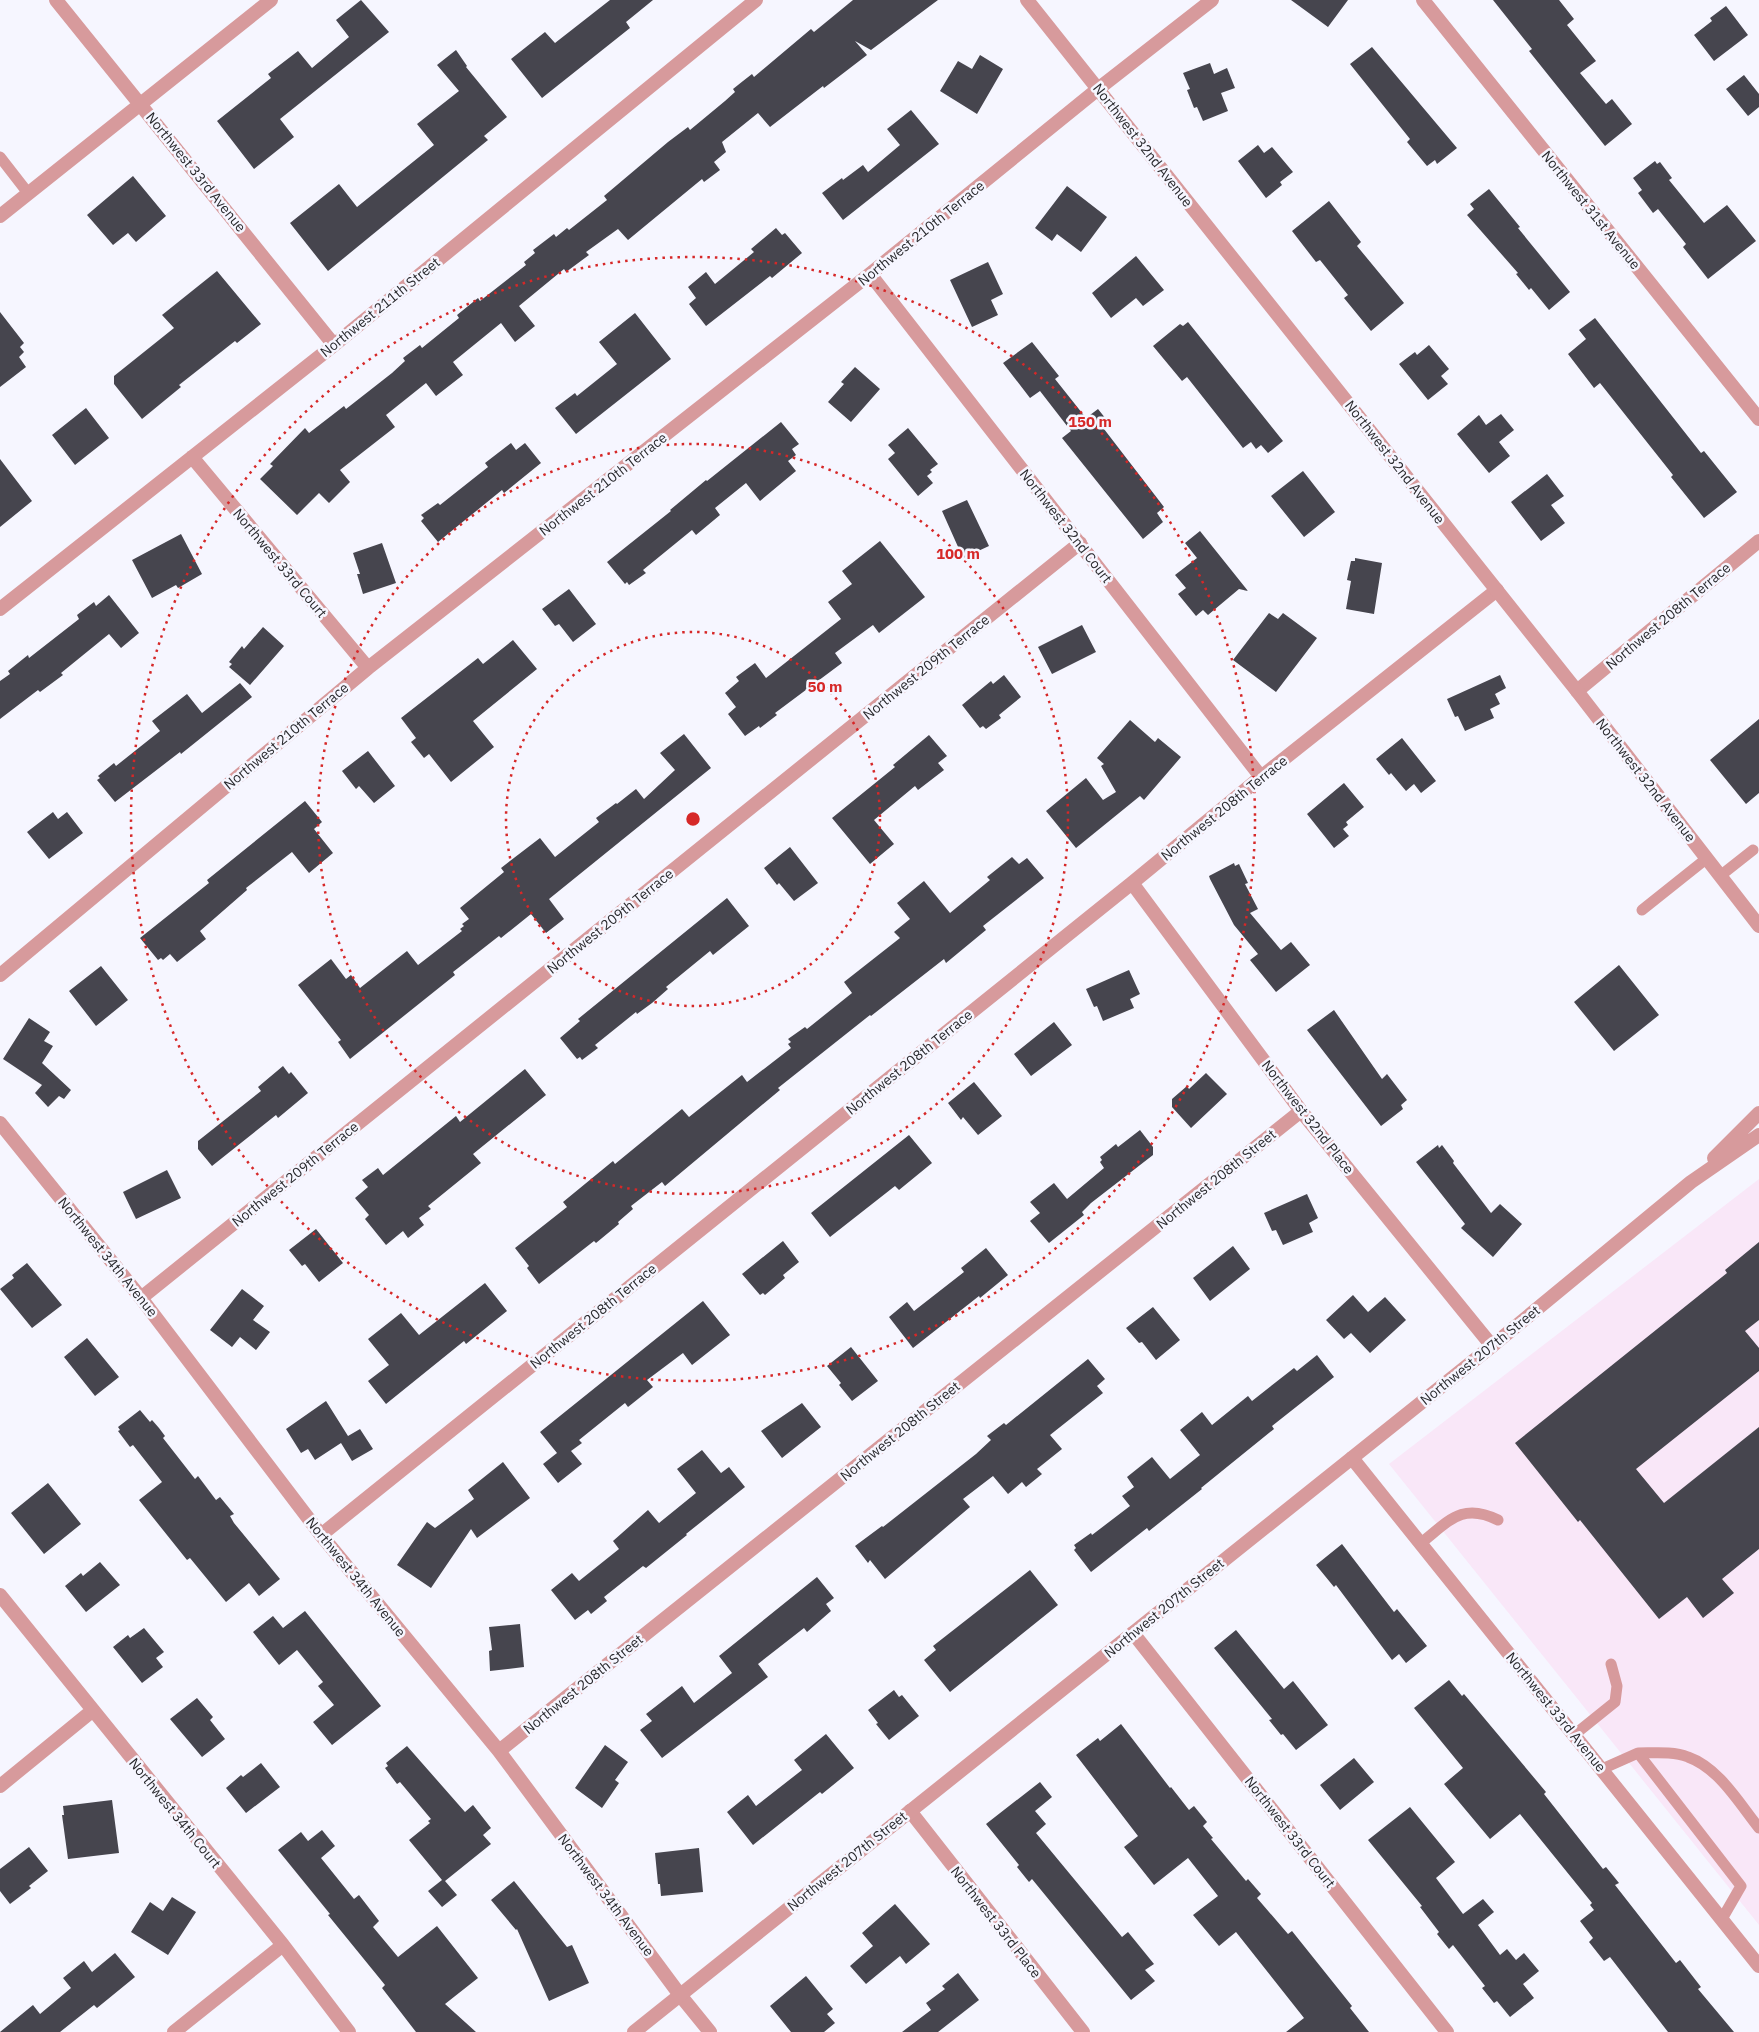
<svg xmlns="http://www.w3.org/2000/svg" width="1759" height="2032" font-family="'IBM Plex Sans',sans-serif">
<rect width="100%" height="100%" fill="#f6f6ff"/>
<!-- education -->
<path fill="#f9e7f8" d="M1759 1179V1925L1389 1464Z"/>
<!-- building -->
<path fill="#46454e" d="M361 0 389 32 280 119 294 137 254 169 217 121 271 78 268 74 298 51 312 68 349 37 336 20Z
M610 0H653L626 22 630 28 542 98 511 59 545 32 555 43Z
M853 0H938L871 50 855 41 867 55 824 88 823 86 770 127 758 113 722 142 726 152 714 162 720 170 704 182 702 179 628 240 618 229 586 252 589 255 566 272 564 269 519 306 535 326 515 342 501 323 453 362 463 375 436 396 426 383 386 415 395 427 340 470 350 482 329 503 319 493 297 515 260 479 273 466 270 464 305 428 309 433 344 406 346 409 392 373 405 361 403 358 420 345 422 348 459 318 457 315 478 298 480 301 526 265 524 262 535 253 533 250 554 234 556 237 567 228 569 230 607 200 604 196 668 142 688 127 690 130 725 101 735 92 733 89 743 81 752 74 754 77 811 29 814 32Z
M1291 0H1348L1328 27Z
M1493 0H1559L1574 19 1567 25 1596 61 1580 73 1606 104 1612 99 1632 124 1605 146 1529 51 1532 49Z
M1726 6 1748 35 1714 61 1694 35 1712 21 1710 18Z
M1372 47 1457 148 1437 164 1435 160 1427 166 1407 142 1410 139 1350 64Z
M456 50 467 66 466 67 507 117 484 136 488 140 328 271 290 223 339 184 357 207 434 145 417 124 459 91 437 65Z
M980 55 1003 69 977 114 940 91 958 61 972 69Z
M1210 63 1214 74 1227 68 1235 88 1221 93 1228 111 1203 121 1197 107 1194 108 1187 90 1190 89 1183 73Z
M1744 75 1759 94V107L1748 116 1726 89Z
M911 110 939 144 843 220 822 193 842 178 843 180 863 165 868 172 900 145 887 129Z
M1258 145 1264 153 1272 147 1293 172 1280 182 1282 185 1266 198 1238 161Z
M1655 161 1657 164 1660 162 1672 178 1669 180 1704 223 1727 205 1756 241 1708 279 1683 247 1686 244 1658 209 1653 213 1638 193 1642 190 1633 178Z
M133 176 166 216 136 242 128 233 113 245 87 215Z
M1067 186 1107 217 1081 252 1057 234 1052 241 1035 228Z
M1489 189 1520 227 1518 228 1570 292 1549 310 1531 288 1529 290 1516 274 1518 273 1467 215 1474 209 1470 204Z
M1329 201 1361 242 1357 246 1404 303 1371 331 1344 298 1348 295 1320 260 1316 262 1292 231Z
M776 228 782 235 785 233 802 253 772 278 770 276 706 326 689 304 696 298 688 287 706 272 715 284 754 252 751 249Z
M1136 256 1164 290 1143 306 1136 298 1111 318 1092 293Z
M988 262 1003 294 991 300 998 315 972 327 950 280Z
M217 271 261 324 237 343 235 341 179 385 181 387 142 419 114 384V376L174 328 162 315Z
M0 312 24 343 20 347 24 352 19 357 26 367 0 387Z
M635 313 671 359 576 434 555 408 575 393 577 396 617 364 599 342Z
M1595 318 1701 453 1704 451 1737 492 1704 518 1671 477 1673 475 1600 383 1594 388 1568 354 1586 339 1579 330Z
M1188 322 1283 441 1268 453 1261 445 1256 449 1251 442 1243 448 1187 377 1182 381 1153 346 1180 324 1183 326Z
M1032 342 1059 376 1055 379 1086 418 1098 409 1110 424 1104 429 1164 507 1157 513 1163 522 1143 539 1062 438 1071 431 1040 391 1030 398 1003 363Z
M1429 345 1449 369 1441 376 1448 384 1428 400 1399 364 1415 352 1417 355Z
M855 367 880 389 851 422 828 402 844 384 841 382Z
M86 408 109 438 75 465 52 435Z
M1501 414 1514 430 1499 442 1510 456 1489 473 1457 434 1479 415 1486 425Z
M781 422 799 444 792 449 796 455 788 461 796 471 760 501 746 483 715 508 720 515 696 535 692 530 643 570 646 573 629 585 627 582 625 584 607 562 671 511 670 510 706 480 707 481Z
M908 428 938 464 930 470 932 472 927 476 933 483 918 496 888 459 895 453 888 445Z
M511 443 516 450 525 443 541 463 504 493 502 490 438 542 421 521 424 518 421 515 438 503 440 505 488 467 485 463Z
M0 459 32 501 0 527Z
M1303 471 1335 512 1304 537 1271 496Z
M1547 474 1564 496 1551 505 1565 523 1541 541 1511 502Z
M967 500 989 546 963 558 942 511Z
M1200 531 1248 591 1239 589 1208 615 1203 610 1196 616 1178 594 1186 588 1175 575 1197 558 1185 543Z
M181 534 202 574 178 588 176 585 152 598 132 560Z
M880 541 925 597 879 633 873 625 835 653 842 663 775 713 777 715 760 728 759 726 745 736 728 714 736 707 725 693 739 681 736 677 755 663 766 678 841 619 828 602 852 584 842 571Z
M382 543 396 583 363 594 357 574H360L353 553Z
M1355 558 1382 563 1374 614 1346 609 1351 581 1347 580 1351 561H1355Z
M569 589 596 624 573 642 559 624 555 626 542 609Z
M109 595 139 633 121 648 109 634 61 673 63 675 40 692 38 690 0 719V681L10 674 8 671 28 655 29 658 79 619 77 615 94 602 96 606Z
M1269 613 1278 619 1283 613 1317 638 1276 692 1233 660Z
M1082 625 1096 652 1052 674 1038 647Z
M263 627 284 646 250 685 229 667 232 664 229 662 242 646 244 649Z
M513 640 537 669 473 721 494 747 451 782 429 754 424 758 411 742 416 738 401 718 478 658 483 664Z
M1004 675 1021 697 999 715 1001 718 986 729 983 726 980 728 962 705 991 681 993 684Z
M1500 675 1506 688 1495 694 1500 704 1490 709 1494 718 1465 731 1458 716 1455 717 1447 699Z
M240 683 252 697 181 754 180 752 115 802 97 780 100 778 98 776 114 763 116 766 160 731 152 721 187 694 202 713Z
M1759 719V793L1746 804 1710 760Z
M1130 720 1155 742 1158 738 1181 757 1144 800 1140 796 1076 848 1046 811 1086 778 1103 800 1116 792 1101 766 1104 764 1097 758Z
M684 734 711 768 549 899 564 919 546 933 531 914 501 938 499 936 453 972 455 975 350 1059 338 1042 341 1040 298 985 331 959 346 979 351 975 360 988 407 951 418 965 462 931 460 929 464 926 462 924 469 919 460 908 504 872 501 868 540 838 555 857 599 822 596 818 616 803 617 804 636 789 644 799 675 770 660 753Z
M929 735 947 756 938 763 944 770 918 790 915 786 874 820 894 844 870 864 832 818 895 767 893 765Z
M1402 738 1436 781 1421 793 1414 784 1406 791 1391 773 1389 775 1376 759Z
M368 751 395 786 374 803 359 786 356 789 342 771Z
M1344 783 1364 807 1346 822 1348 825 1343 829 1349 836 1334 848 1307 814Z
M305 801 322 822 314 829 333 853 309 873 292 852 246 888 247 890 200 931 206 939 177 962 170 954 163 960 161 958 158 960 140 938 209 883 207 880Z
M53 812 58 819 67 812 83 833 49 859 27 832Z
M790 847 818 883 794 901 779 883 777 885 764 868Z
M1012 857 1019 864 1027 858 1044 878 983 926 986 930 946 963 944 959 871 1016 870 1015 778 1088 780 1090 665 1186 662 1182 631 1206 633 1209 618 1222 619 1224 596 1243 594 1241 539 1284 527 1268 529 1266 515 1248 567 1207 563 1202 613 1161 615 1164 682 1109 689 1117 742 1075 747 1082 791 1048 788 1044 791 1042 788 1039 805 1027 807 1029 852 993 844 982 900 938 894 932 910 919 897 903 924 881 950 913 990 880 987 877Z
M1234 863 1235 866 1239 864 1248 883 1245 884 1258 909 1250 913 1281 950 1291 942 1310 965 1276 992 1250 960 1258 954 1234 925 1210 879 1209 876Z
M727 898 749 926 713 955 710 951 666 987 668 989 652 1003 637 1014 636 1012 595 1045 598 1048 582 1060 580 1057 577 1059 560 1038 580 1021 578 1019Z
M1619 965 1659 1015 1614 1051 1574 1002Z
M101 966 128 1000 96 1026 69 991Z
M1129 970 1140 994 1130 999 1134 1008 1103 1021 1097 1006 1094 1007 1086 989Z
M1334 1010 1382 1079 1387 1074 1407 1100 1401 1105 1403 1109 1381 1126 1307 1030Z
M29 1018 50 1032 44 1041 53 1046 42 1063 71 1090 64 1099 59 1096 48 1107 35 1093 42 1085 3 1059Z
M1054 1022 1072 1045 1031 1076 1014 1054Z
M283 1066 289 1074 291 1072 308 1093 278 1118 276 1115 212 1166 198 1149V1141L261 1091 258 1087Z
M525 1069 546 1095 473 1154 481 1163 428 1206 431 1209 419 1218 424 1225 408 1238 403 1231 386 1245 365 1219 369 1215 355 1198 368 1187 362 1180 378 1168 383 1175 456 1116 460 1122Z
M1206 1073 1227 1094 1191 1128 1172 1107V1099L1187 1086 1189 1089Z
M974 1082 1002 1116 978 1135 963 1117 961 1120 948 1103Z
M1140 1130 1153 1147V1155L1091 1203 1082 1212 1084 1215 1049 1243 1030 1221 1040 1213 1030 1202 1054 1183 1067 1199 1104 1168 1100 1162 1102 1160 1100 1157 1116 1144 1118 1147Z
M909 1135 932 1163 899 1190 895 1186 830 1237 811 1213Z
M1438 1145 1439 1148 1442 1145 1454 1161 1453 1163 1491 1213 1500 1204 1522 1224 1493 1257 1461 1228 1465 1224 1416 1162Z
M167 1170 181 1198 136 1219 123 1192Z
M1307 1194 1318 1218 1309 1223 1313 1232 1283 1245 1276 1230 1272 1231 1264 1213Z
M316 1229 343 1263 319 1282 305 1264 302 1266 289 1250Z
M783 1241 799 1262 783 1275 785 1278 765 1295 763 1293 760 1295 742 1274Z
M1759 1242V1320L1745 1331 1759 1348V1371L1636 1469 1664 1503 1759 1427V1549L1722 1579 1734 1593 1703 1618 1687 1597 1659 1619 1580 1520 1578 1522 1515 1443 1727 1273 1725 1270Z
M1233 1246 1250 1269 1210 1301 1193 1278Z
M986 1248 1008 1275 980 1298 979 1296 913 1348 889 1317 907 1302 914 1311 964 1272 961 1268Z
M27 1263 62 1305 32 1328 0 1289 14 1278 12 1275Z
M485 1283 507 1311 466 1344 464 1341 386 1404 368 1381 389 1365 368 1339 401 1313 419 1335Z
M242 1289 264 1306 253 1320 270 1332 256 1350 240 1337 232 1347 210 1330Z
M1353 1295 1368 1312 1385 1297 1406 1320 1370 1353 1351 1333 1344 1339 1326 1320Z
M703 1301 730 1335 692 1365 683 1353 647 1380 653 1387 628 1407 625 1403 579 1440 582 1443 571 1451 582 1464 558 1483 543 1464 557 1453 540 1432Z
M1153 1307 1180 1340 1156 1360 1142 1342 1139 1343 1126 1328Z
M87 1338 119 1377 95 1396 64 1357Z
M851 1347 878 1381 852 1401 839 1385 841 1383 827 1366Z
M1317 1355 1334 1377 1272 1426 1274 1429 1201 1488 1202 1489 1149 1531 1147 1528 1091 1572 1074 1550 1076 1548 1074 1545 1091 1533 1092 1535 1130 1506 1122 1496 1134 1487 1127 1477 1152 1457 1170 1479 1200 1455 1180 1430 1202 1412 1212 1425 1248 1396 1252 1401 1294 1368 1297 1371Z
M1088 1359 1105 1379 1097 1386 1103 1393 1050 1435 1062 1449 1037 1469 1042 1474 1026 1487 1022 1482 1008 1494 993 1476 963 1499 970 1507 885 1579 870 1560 868 1563 855 1546 882 1526 883 1527 976 1454 991 1440 987 1436 1004 1423 1006 1425Z
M326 1401 348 1436 360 1429 373 1449 352 1461 341 1443 315 1460 308 1449 301 1453 286 1429Z
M802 1403 821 1427 782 1458 761 1431Z
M140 1410 150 1422 152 1420 159 1428 165 1436 163 1438 195 1479 198 1476 216 1500 220 1497 234 1514 230 1516 234 1523 280 1579 259 1596 249 1583 226 1602 190 1558 187 1560 139 1500 162 1482 133 1445 130 1447 118 1431 120 1430 118 1427Z
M702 1450 721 1473 729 1467 745 1487 686 1534 687 1535 646 1568 643 1566 604 1597 607 1601 591 1614 588 1610 575 1620 551 1590 572 1573 579 1581 619 1549 613 1541 648 1510 659 1523 696 1493 677 1469Z
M503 1462 530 1498 477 1538 471 1529 431 1588 397 1565 427 1522 435 1528 474 1499 468 1490Z
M48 1483 81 1524 44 1554 11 1513Z
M1342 1544 1394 1612 1397 1609 1427 1646 1406 1663 1399 1654 1392 1660 1336 1585 1334 1587 1316 1565Z
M100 1562 120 1585 86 1612 65 1586 81 1573 83 1576Z
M1030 1570 1058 1605 950 1692 924 1660 936 1650 933 1646Z
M817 1577 834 1598 826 1604 831 1611 807 1632 804 1628 758 1664 768 1677 662 1758 640 1730 652 1721 646 1714 682 1686 694 1703 732 1673 719 1656Z
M305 1611 381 1706 332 1745 313 1722 334 1705 318 1686 323 1682 297 1650 279 1665 253 1632 273 1616 283 1628Z
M520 1624 524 1667 490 1671 489 1651 492 1650 489 1627Z
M144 1628 164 1652 156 1658 163 1667 142 1683 113 1647 128 1635 130 1638Z
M1236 1630 1284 1689 1293 1681 1328 1725 1296 1750 1283 1734 1281 1735 1269 1720 1272 1719 1214 1648Z
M1449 1680 1462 1696 1464 1694 1546 1792 1544 1794 1603 1869 1606 1867 1619 1883 1615 1885 1676 1963 1680 1960 1701 1987 1698 1989 1734 2032H1668L1610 1957 1604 1961 1589 1942 1593 1938 1580 1921 1594 1910 1590 1905 1592 1903 1520 1814 1490 1839 1444 1784 1463 1768 1414 1708Z
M894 1690 899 1697 902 1695 919 1716 889 1740 876 1724 878 1723 868 1710Z
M197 1698 213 1717 210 1720 225 1739 202 1757 170 1719Z
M1121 1724 1170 1788 1171 1787 1189 1810 1194 1806 1207 1822 1203 1826 1213 1838 1211 1839 1246 1881 1248 1879 1261 1894 1257 1898 1288 1934 1292 1931 1352 2006 1350 2008 1369 2032H1286L1304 2018 1236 1932 1219 1946 1193 1915 1218 1896 1188 1858 1154 1885 1124 1847 1138 1836 1076 1755 1098 1738 1100 1741Z
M826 1734 854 1768 822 1794 820 1792 753 1845 727 1812 748 1795 756 1806 802 1770 794 1760Z
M605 1745 628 1762 615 1780 619 1783 602 1808 575 1788Z
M407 1746 465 1812 473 1805 491 1828 483 1835 491 1844 445 1881 457 1895 442 1907 428 1891 442 1880 409 1840 430 1823 428 1821 431 1819 400 1782 397 1784 385 1768 388 1766 386 1763Z
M1354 1758 1374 1782 1340 1810 1320 1785Z
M261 1763 280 1787 246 1813 226 1788 241 1775 243 1777Z
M1040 1782 1052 1797 1035 1811 1046 1824 1036 1833 1122 1937 1128 1932 1154 1964 1145 1970 1155 1981 1131 2000 1032 1879 1029 1882 1017 1867 1019 1865 986 1824Z
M112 1800 119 1853 68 1859 62 1815H64L63 1806Z
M1410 1807 1455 1862 1436 1878 1463 1914 1483 1899 1494 1912 1478 1925 1500 1955 1507 1949 1516 1960 1524 1953 1539 1971 1523 1984 1534 1998 1510 2017 1497 2001 1494 2003 1482 1988 1485 1986 1453 1945 1449 1949 1437 1934 1439 1932 1420 1907 1422 1906 1368 1840Z
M322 1830 335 1846 321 1858 354 1899 359 1895 379 1921 373 1927 398 1957 437 1926 478 1978 445 2004 476 2032H416L382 1988 385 1985 328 1915 330 1914 278 1850 301 1832 308 1841Z
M29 1847 48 1871 29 1886 31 1888 10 1904 0 1891V1869Z
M699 1848 703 1892 661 1896 660 1884H658L655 1853Z
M514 1881 567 1947 572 1945 589 1983 549 2001 517 1929 516 1930 491 1900Z
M172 1897 196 1912 168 1955 131 1932 150 1902 163 1911Z
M895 1904 930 1944 906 1964 900 1956 866 1984 850 1966 873 1946 862 1933Z
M115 1953 135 1977 97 2008 94 2005 60 2032H0L33 2005 40 2014 71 1988 63 1978 84 1961 92 1972Z
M958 1973 979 2000 938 2032H902L931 2010 926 2003 945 1989 942 1986Z
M806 1976 833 2009 827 2014 835 2023 824 2032H791L770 2006Z"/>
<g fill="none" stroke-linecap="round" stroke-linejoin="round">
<!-- service -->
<path stroke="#d79a9c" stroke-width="11" d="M0 157 28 193
M1720 876 1753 850
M1642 910 1706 859
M1421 1543C1449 1521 1462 1502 1498 1520
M1574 1735 1615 1702 1617 1686 1611 1664
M1638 1753C1654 1753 1673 1751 1688 1757 1719 1768 1739 1803 1759 1828
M1602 1769 1638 1753 1741 1886 1722 1919"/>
<!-- minor -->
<path stroke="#d79a9c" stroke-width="14" d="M56 0 334 345
M1423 0 1759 419
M0 216 271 0
M870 274 1261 777
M192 457 368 668
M0 609 334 345 756 0
M1577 691 1759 541
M1132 883 1301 1111 1492 1346
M0 975 368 668 870 274 1098 89 1212 0
M0 1123 141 1298 321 1535 499 1751 680 1995 710 2032
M141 1298 1080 543
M1352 1458 1759 1966
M321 1535 1132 883 1261 777 1497 590
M0 1595 283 1945 349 2032
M1133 1633 1447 2032
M499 1751 1301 1111
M0 1786 92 1711
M910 1811 1083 2032
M174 2032 283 1945"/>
<!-- tertiary -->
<path stroke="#d79a9c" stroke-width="14" d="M1027 0 1577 691 1759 926
M1714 1158 1759 1113
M634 2032 1492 1346 1691 1182 1759 1135"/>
</g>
<!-- distance rings -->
<g fill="none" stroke="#d62828" stroke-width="2.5" stroke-dasharray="2.5 5">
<circle cx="693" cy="819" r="187"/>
<circle cx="693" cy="819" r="375"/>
<circle cx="693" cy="819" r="562"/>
</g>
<g text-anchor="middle" stroke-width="5" stroke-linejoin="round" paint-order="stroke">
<!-- street labels -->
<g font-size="14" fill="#29292d" stroke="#f6f6ff">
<text transform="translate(1143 145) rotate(52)" y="5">Northwest 32nd Avenue</text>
<text transform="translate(196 172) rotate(51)" y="5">Northwest 33rd Avenue</text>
<text transform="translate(1591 210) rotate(51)" y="5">Northwest 31st Avenue</text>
<text transform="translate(921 233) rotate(-39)" y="5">Northwest 210th Terrace</text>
<text transform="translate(380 307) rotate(-39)" y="5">Northwest 211th Street</text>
<text transform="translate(1395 462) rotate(52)" y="5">Northwest 32nd Avenue</text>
<text transform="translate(603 484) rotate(-38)" y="5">Northwest 210th Terrace</text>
<text transform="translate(1066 526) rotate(52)" y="5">Northwest 32nd Court</text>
<text transform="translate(280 563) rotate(50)" y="5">Northwest 33rd Court</text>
<text transform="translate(1668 616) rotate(-40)" y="5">Northwest 208th Terrace</text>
<text transform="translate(926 667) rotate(-39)" y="5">Northwest 209th Terrace</text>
<text transform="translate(286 736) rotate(-40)" y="5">Northwest 210th Terrace</text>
<text transform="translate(1646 780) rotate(52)" y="5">Northwest 32nd Avenue</text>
<text transform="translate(1224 808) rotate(-39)" y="5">Northwest 208th Terrace</text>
<text transform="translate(610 921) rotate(-39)" y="5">Northwest 209th Terrace</text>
<text transform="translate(909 1062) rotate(-39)" y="5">Northwest 208th Terrace</text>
<text transform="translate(1308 1117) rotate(52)" y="5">Northwest 32nd Place</text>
<text transform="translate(295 1174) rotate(-39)" y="5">Northwest 209th Terrace</text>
<text transform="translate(1216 1179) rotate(-39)" y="5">Northwest 208th Street</text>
<text transform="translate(108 1257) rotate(51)" y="5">Northwest 34th Avenue</text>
<text transform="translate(593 1316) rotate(-39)" y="5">Northwest 208th Terrace</text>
<text transform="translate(1480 1355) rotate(-39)" y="5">Northwest 207th Street</text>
<text transform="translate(900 1431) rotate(-39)" y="5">Northwest 208th Street</text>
<text transform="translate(356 1577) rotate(51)" y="5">Northwest 34th Avenue</text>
<text transform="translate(1164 1608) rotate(-39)" y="5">Northwest 207th Street</text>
<text transform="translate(583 1684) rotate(-39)" y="5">Northwest 208th Street</text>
<text transform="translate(1556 1712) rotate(51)" y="5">Northwest 33rd Avenue</text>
<text transform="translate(175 1813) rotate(51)" y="5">Northwest 34th Court</text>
<text transform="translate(1290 1832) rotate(52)" y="5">Northwest 33rd Court</text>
<text transform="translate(847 1861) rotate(-39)" y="5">Northwest 207th Street</text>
<text transform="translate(606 1895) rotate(53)" y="5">Northwest 34th Avenue</text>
<text transform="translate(996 1922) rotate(52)" y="5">Northwest 33rd Place</text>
</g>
</g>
<circle cx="693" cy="819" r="8" fill="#d62828" stroke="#f6f6ff" stroke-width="2.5"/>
<g font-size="15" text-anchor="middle" font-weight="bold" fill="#d62828" stroke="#f6f6ff" stroke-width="5" stroke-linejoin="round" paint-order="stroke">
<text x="1090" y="427">150 m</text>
<text x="958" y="559">100 m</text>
<text x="825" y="692">50 m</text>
</g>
</svg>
